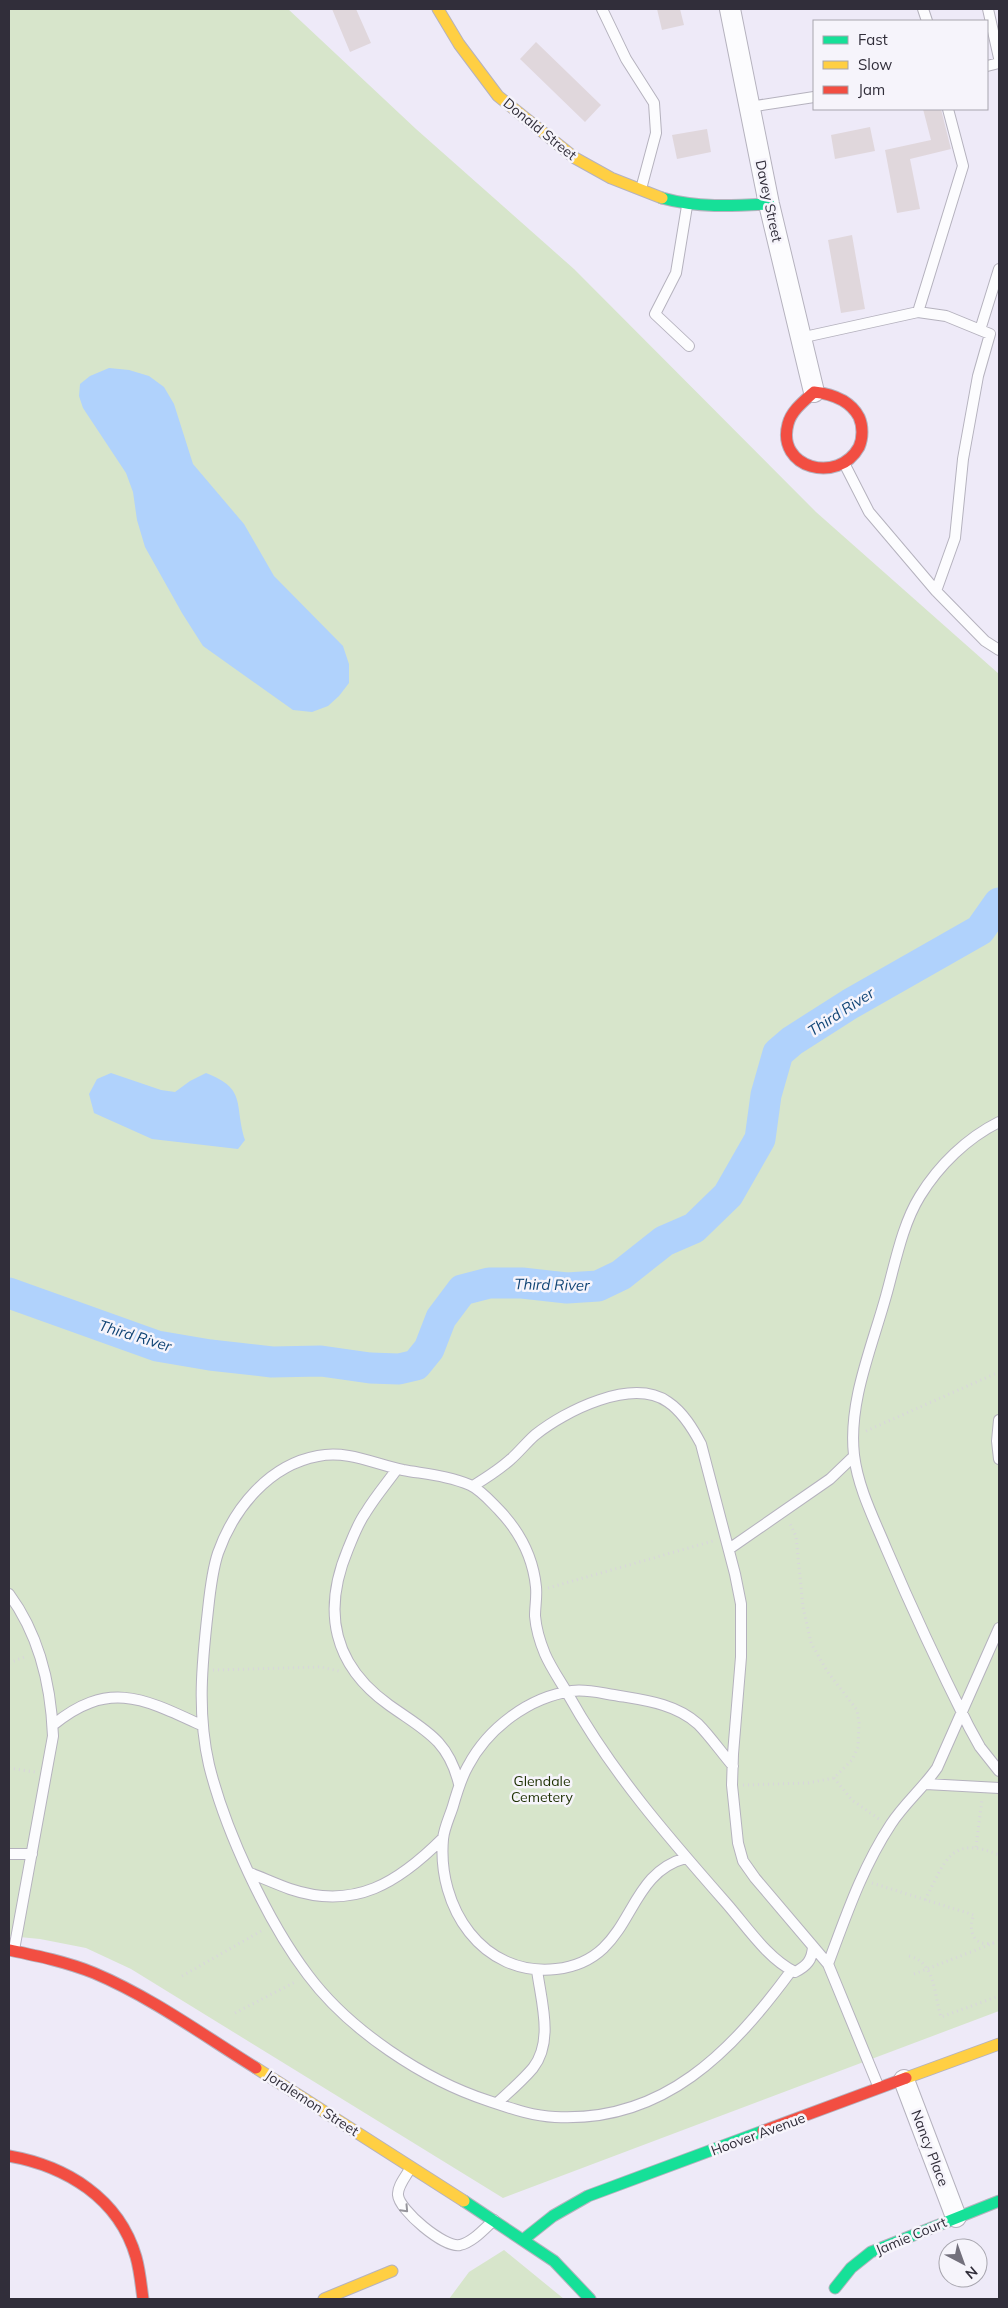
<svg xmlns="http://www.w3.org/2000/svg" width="1008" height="2308" font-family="Mulish,sans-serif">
<rect width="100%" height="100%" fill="#eeeaf8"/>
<!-- green -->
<path fill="#d7e5cb" d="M9 9H288L416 129 574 269 816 512 999 674V2011L503 2198 131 1969 86 1948 40 1939 9 1936Z
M504 2250 564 2299H449L469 2272Z"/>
<!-- water -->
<path fill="#b0d2fc" d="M109 368 129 370 149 376 164 387 174 404 193 464 244 524 274 576 343 646 349 664V683L339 696 328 706 312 712 293 710 203 646 182 613 145 547 137 520 133 492 126 473 83 408 79 396 80 384 90 376Z
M111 1073 161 1090 175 1092 190 1081 206 1073C247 1089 234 1103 245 1140L238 1149 152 1139 94 1113 89 1094 97 1079Z"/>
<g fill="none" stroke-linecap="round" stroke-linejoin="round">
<!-- river -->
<path stroke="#b0d2fc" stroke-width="31" d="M9 1293 157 1346 210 1355 272 1362 321 1361 370 1368 399 1369 416 1365 429 1349 441 1318 462 1290 489 1283H522L567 1288 598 1286 621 1275 664 1241 694 1228 728 1195 760 1139 766 1095 778 1053 792 1041 850 1004 980 930 999 903"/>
</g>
<!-- building -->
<path fill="#e0d7dc" d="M332 9H356L371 43 350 52Z
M657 9H680L684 25 662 30Z
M536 42 601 105 585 122 520 59Z
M923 109H941L951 149 910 159 920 209 897 213 885 150 931 140Z
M870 127 875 151 835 159 831 135Z
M707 129 711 152 677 159 672 135Z
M852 235 865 309 841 313 828 240Z"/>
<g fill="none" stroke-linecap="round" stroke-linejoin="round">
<!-- lane casing -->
<g stroke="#b5b2be" stroke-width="12">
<path id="lane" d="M602 9 626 59 654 103 656 133 641 189
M923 9 927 21
M988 9 999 58
M987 66 999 63
M749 107 814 97
M687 206 676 273 655 314 689 346
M918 312 946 316 990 334 978 376 963 459 955 538 936 591
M980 330 999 269
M800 338 918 312 963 166 948 109
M845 465 869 512 936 591 985 641 999 650
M999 1122C967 1138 939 1165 920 1196 902 1225 895 1264 886 1296 872 1347 848 1402 854 1455 858 1488 874 1519 886 1548 912 1609 940 1669 969 1727L980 1747 999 1771
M999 1420 997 1441 999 1459
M397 1469C387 1483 375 1497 366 1512 358 1523 353 1537 348 1549 322 1611 333 1665 389 1705 424 1730 448 1739 459 1784
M473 1486C486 1478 499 1470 511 1459 519 1452 526 1443 535 1435 565 1411 632 1377 668 1402 683 1412 693 1429 701 1444L735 1574 741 1604V1657L733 1754 732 1785 738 1843 743 1861 755 1878 828 1964
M729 1549 830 1479 854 1456
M9 1594C40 1636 51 1685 53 1736L14 1950
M53 1725C108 1680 143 1698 201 1725
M926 1784 999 1788
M9 1854H32
M686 1858C621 1875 636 1960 556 1969 482 1977 437 1907 443 1839 444 1828 450 1816 453 1806 457 1792 461 1778 468 1766 488 1728 529 1697 572 1691 586 1689 601 1693 614 1695 643 1700 675 1703 698 1724 710 1736 721 1752 733 1766
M250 1873C263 1878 276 1884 290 1889 355 1911 399 1882 443 1838
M791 1971C732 2051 664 2123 555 2117 532 2116 510 2108 489 2101 424 2080 349 2030 308 1975 267 1921 225 1830 209 1765 197 1713 202 1663 208 1610 210 1591 212 1571 218 1553 234 1508 269 1465 318 1456 348 1450 374 1464 403 1470 425 1474 450 1476 470 1485 481 1490 490 1501 499 1510 520 1532 533 1557 536 1587 537 1597 535 1606 535 1616 536 1628 540 1642 545 1654 551 1668 561 1682 569 1696 612 1773 669 1838 727 1904 747 1927 768 1959 795 1972 807 1966 812 1960 813 1947
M879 2088 828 1964C846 1916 862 1868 891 1824 904 1804 923 1788 937 1768L999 1628
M497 2103C509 2092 522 2081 533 2068 554 2041 541 2001 537 1970
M411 2167C407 2175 397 2186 398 2195 399 2210 444 2248 460 2245 473 2242 484 2229 494 2220"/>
</g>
<!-- street casing -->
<g stroke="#b5b2be" stroke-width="22">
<path id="street" d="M730 9 769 204 814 392
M904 2080 956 2217"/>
</g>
<!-- fast casing -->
<g stroke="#b5b2be" stroke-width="13">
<path id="fast" d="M662 198C698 208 732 206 769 204
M464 2201 554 2261 590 2299
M524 2239 553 2216 588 2196 763 2131
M835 2288 851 2268 871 2252 999 2201"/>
</g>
<!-- slow casing -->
<g stroke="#b5b2be" stroke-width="13">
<path id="slow" d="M438 9 459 44 498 96 575 158 611 178 662 198
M256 2068 464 2201
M906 2078 999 2044
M324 2299 392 2271"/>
</g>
<!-- jam casing -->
<g stroke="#b5b2be" stroke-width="13">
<path id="jam" d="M814 392C832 394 850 400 859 417 863 426 863 438 859 447 838 485 776 468 788 424 791 411 804 401 814 392Z
M9 1950C38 1956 67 1962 94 1973 151 1997 203 2035 256 2068
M763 2131 906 2078
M9 2156C66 2166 119 2198 136 2257 140 2271 141 2285 143 2299"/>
</g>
<!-- path -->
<path stroke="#d8d6db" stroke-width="3" stroke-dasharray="1 4" stroke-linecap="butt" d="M866 1431 999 1372
M548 1588 713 1541
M9 1663 27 1656
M213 1670 321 1667 339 1671
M9 1768 35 1772
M834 1778 852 1800 879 1819
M743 1785 808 1783 834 1778 852 1760 858 1747 859 1723 857 1710 827 1671 811 1643 803 1607 796 1536 789 1522
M976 1847 982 1799
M872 1883 974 1915C969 1924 971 1940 982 1943 986 1944 991 1943 995 1943
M925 1900C945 1862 950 1834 999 1855
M909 1956C936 1962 934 1996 941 2017L999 1996
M914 1974 999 1941
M182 1976 263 1930
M235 2013 297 1981"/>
<!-- lane -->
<use href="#lane" stroke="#fcfcfe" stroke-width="10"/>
<!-- street -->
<use href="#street" stroke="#fcfcfe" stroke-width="20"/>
<!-- fast -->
<use href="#fast" stroke="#16e098" stroke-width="11"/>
<!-- slow -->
<use href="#slow" stroke="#ffcf43" stroke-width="11"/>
<!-- jam -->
<use href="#jam" stroke="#f24e42" stroke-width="11"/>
</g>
<!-- one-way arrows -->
<defs><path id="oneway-chevron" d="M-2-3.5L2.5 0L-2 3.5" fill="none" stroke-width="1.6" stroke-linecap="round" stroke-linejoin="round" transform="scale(1.25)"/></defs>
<use stroke="#96959c" href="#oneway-chevron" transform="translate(405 2209) rotate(47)"/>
<g text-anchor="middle" stroke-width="5" stroke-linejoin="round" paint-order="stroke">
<!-- street labels -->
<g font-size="14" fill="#312e3a" stroke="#f6f4fb">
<text transform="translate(540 129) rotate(39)" y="5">Donald Street</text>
<text transform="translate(769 201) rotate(78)" y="5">Davey Street</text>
<text transform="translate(312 2103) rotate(33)" y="5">Joralemon Street</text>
<text transform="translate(758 2134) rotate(-20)" y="5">Hoover Avenue</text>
<text transform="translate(930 2148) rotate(69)" y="5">Nancy Place</text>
<text transform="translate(911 2236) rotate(-23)" y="5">Jamie Court</text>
</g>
<!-- park labels -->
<g font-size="14" fill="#1e3103" stroke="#f6f4fb">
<text x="542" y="1786">Glendale<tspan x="542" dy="16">Cemetery</tspan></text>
</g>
<!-- water labels -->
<g font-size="15" font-style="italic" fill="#114576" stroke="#f6f4fb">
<text transform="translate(841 1012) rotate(-33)" y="5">Third River</text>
<text transform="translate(552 1285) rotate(1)" y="5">Third River</text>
<text transform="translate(135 1336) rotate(17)" y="5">Third River</text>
</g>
</g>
<!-- border -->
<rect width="1008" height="2308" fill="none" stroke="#312e3a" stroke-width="20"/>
<!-- legend -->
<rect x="813" y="20" width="175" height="90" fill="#f6f4fb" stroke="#a7a5ae"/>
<rect x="823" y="36" width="25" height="8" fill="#16e098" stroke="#a7a5ae"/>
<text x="858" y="45" font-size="15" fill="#312e3a">Fast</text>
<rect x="823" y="61" width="25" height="8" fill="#ffcf43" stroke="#a7a5ae"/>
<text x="858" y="70" font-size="15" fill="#312e3a">Slow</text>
<rect x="823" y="86" width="25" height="8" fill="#f24e42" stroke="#a7a5ae"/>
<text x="858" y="95" font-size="15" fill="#312e3a">Jam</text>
<!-- north arrow -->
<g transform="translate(963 2263) rotate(139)"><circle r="24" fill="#f6f4fb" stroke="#a7a5ae"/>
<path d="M0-4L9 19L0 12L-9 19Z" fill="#73707c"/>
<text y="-8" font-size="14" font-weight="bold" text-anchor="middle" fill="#312e3a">N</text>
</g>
</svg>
